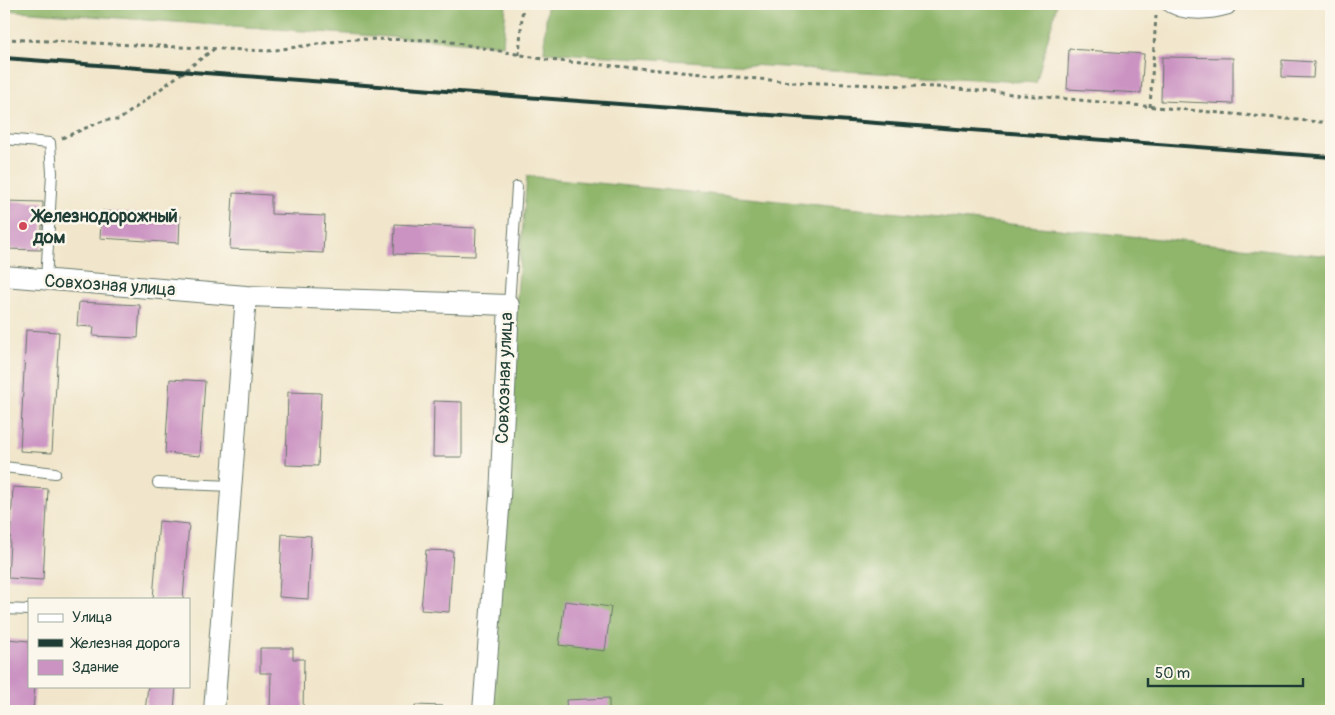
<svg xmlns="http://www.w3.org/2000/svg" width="1335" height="715" font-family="Pangolin,sans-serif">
<rect width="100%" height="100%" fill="#fbf7ec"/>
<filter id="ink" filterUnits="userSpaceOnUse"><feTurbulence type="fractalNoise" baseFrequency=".02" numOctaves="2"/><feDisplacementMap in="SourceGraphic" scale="10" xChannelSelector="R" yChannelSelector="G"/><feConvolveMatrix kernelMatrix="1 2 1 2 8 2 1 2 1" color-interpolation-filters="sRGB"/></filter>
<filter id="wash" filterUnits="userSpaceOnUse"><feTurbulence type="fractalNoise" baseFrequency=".0096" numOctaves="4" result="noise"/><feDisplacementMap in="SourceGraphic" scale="20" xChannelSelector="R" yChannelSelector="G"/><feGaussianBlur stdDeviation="1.12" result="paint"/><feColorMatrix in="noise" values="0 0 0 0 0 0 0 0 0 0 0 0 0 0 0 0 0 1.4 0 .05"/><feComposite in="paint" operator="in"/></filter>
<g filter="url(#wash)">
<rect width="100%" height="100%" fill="#f1e6cb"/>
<!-- forest -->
<path fill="#90b66c" stroke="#587a50" d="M4 4H506L503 45 4 10Z
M547 4H1057L1036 83 544 52Z
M1166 4H1233L1206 13Z
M527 176 1331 256V711H486L500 497Z"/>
<g id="blocks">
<!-- building -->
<path fill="#cb93c2" d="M1069 49 1144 54 1141 93 1067 89Z
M1162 57 1233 58V104L1161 101Z
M1282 60 1314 62 1313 78 1282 77Z
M233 193 271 195V214L325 216 323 253 230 249Z
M4 201 43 202 41 250 4 249Z
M102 211 180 216 179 243 100 238Z
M395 224 476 228 475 256 394 254Z
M79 302 140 305 138 338 93 336 94 327 77 326Z
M26 330 59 332 52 453 20 451Z
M170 379 205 381 200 456 165 453Z
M288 392 321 393 318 466 286 465Z
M434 401 462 402V457H433Z
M13 487 48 489 43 580 8 578Z
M159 521 189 524 183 599H153Z
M282 534 311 536 308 599 279 597Z
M426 550 453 551 449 612 421 610Z
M565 601 611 607 605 651 559 645Z
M7 639 29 641V686H35L33 711H4V687Z
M260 648H293V659H304L303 711H270L271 673H260Z
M148 686H176L174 711H145Z
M609 698V711H567L566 700Z
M415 705 443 706V711H415Z"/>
</g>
</g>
<g filter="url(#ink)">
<use href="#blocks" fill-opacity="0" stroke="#687869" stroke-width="1"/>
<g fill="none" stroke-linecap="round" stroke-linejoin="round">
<!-- lane casing -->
<g stroke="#687869" stroke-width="12">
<path id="lane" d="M1165 4C1182 17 1209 15 1229 9L1233 4
M4 139 50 143 52 173 46 281
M509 305 517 187
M4 467 55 473
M158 483 232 486
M4 609 29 610"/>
</g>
<!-- street casing -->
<g stroke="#687869" stroke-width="22">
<path id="street" d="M4 276 246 296 509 305 500 497 483 711
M214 711 246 296"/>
</g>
<!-- path -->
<path stroke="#687869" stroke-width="3" stroke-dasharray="4 4" stroke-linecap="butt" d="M4 39 268 51 353 39 441 40 548 60 792 82 936 87 1331 123
M519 55 523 4
M1150 107 1156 16
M62 138 105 120H119L214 49"/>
<!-- lane -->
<use href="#lane" stroke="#fff" stroke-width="10"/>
<!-- street -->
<use href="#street" stroke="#fff" stroke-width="20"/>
<!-- rail -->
<path stroke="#1f3d34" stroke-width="4" d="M4 58 1331 157"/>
</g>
</g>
<!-- markers -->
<circle fill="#d1495b" stroke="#fbf7ec" stroke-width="2" cx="23" cy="226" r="5"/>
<g text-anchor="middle" stroke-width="5" stroke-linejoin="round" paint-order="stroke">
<!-- poi labels -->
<g font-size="18" font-weight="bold" fill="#1f3d34" stroke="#fbf7ec" text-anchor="start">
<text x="33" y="222">Железнодорожный<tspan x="33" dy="21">дом</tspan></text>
</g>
<!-- street labels -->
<g font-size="18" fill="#1f3d34" stroke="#fbf7ec">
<text transform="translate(110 285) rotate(4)" y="6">Совхозная улица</text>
<text transform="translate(504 378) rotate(-88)" y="6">Совхозная улица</text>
</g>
</g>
<!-- margin -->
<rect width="1335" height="715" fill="none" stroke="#fbf7ec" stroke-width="20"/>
<!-- legend -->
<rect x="28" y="598" width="162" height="90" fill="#fbf7ec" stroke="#a3ada2"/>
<rect x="38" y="614" width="25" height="8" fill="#ffffff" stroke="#a3ada2"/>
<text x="72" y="622" font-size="15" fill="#1f3d34">Улица</text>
<rect x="38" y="639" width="25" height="8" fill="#1f3d34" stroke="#a3ada2"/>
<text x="72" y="648" font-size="15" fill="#1f3d34">Железная дорога</text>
<rect x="38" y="660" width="25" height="15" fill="#cb93c2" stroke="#a3ada2"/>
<text x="72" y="672" font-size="15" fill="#1f3d34">Здание</text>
<!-- scale -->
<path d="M1148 678v8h155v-8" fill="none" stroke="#1f3d34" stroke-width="2.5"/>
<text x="1155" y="678" font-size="15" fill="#1f3d34" stroke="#fbf7ec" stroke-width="4" paint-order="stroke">50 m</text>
</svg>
